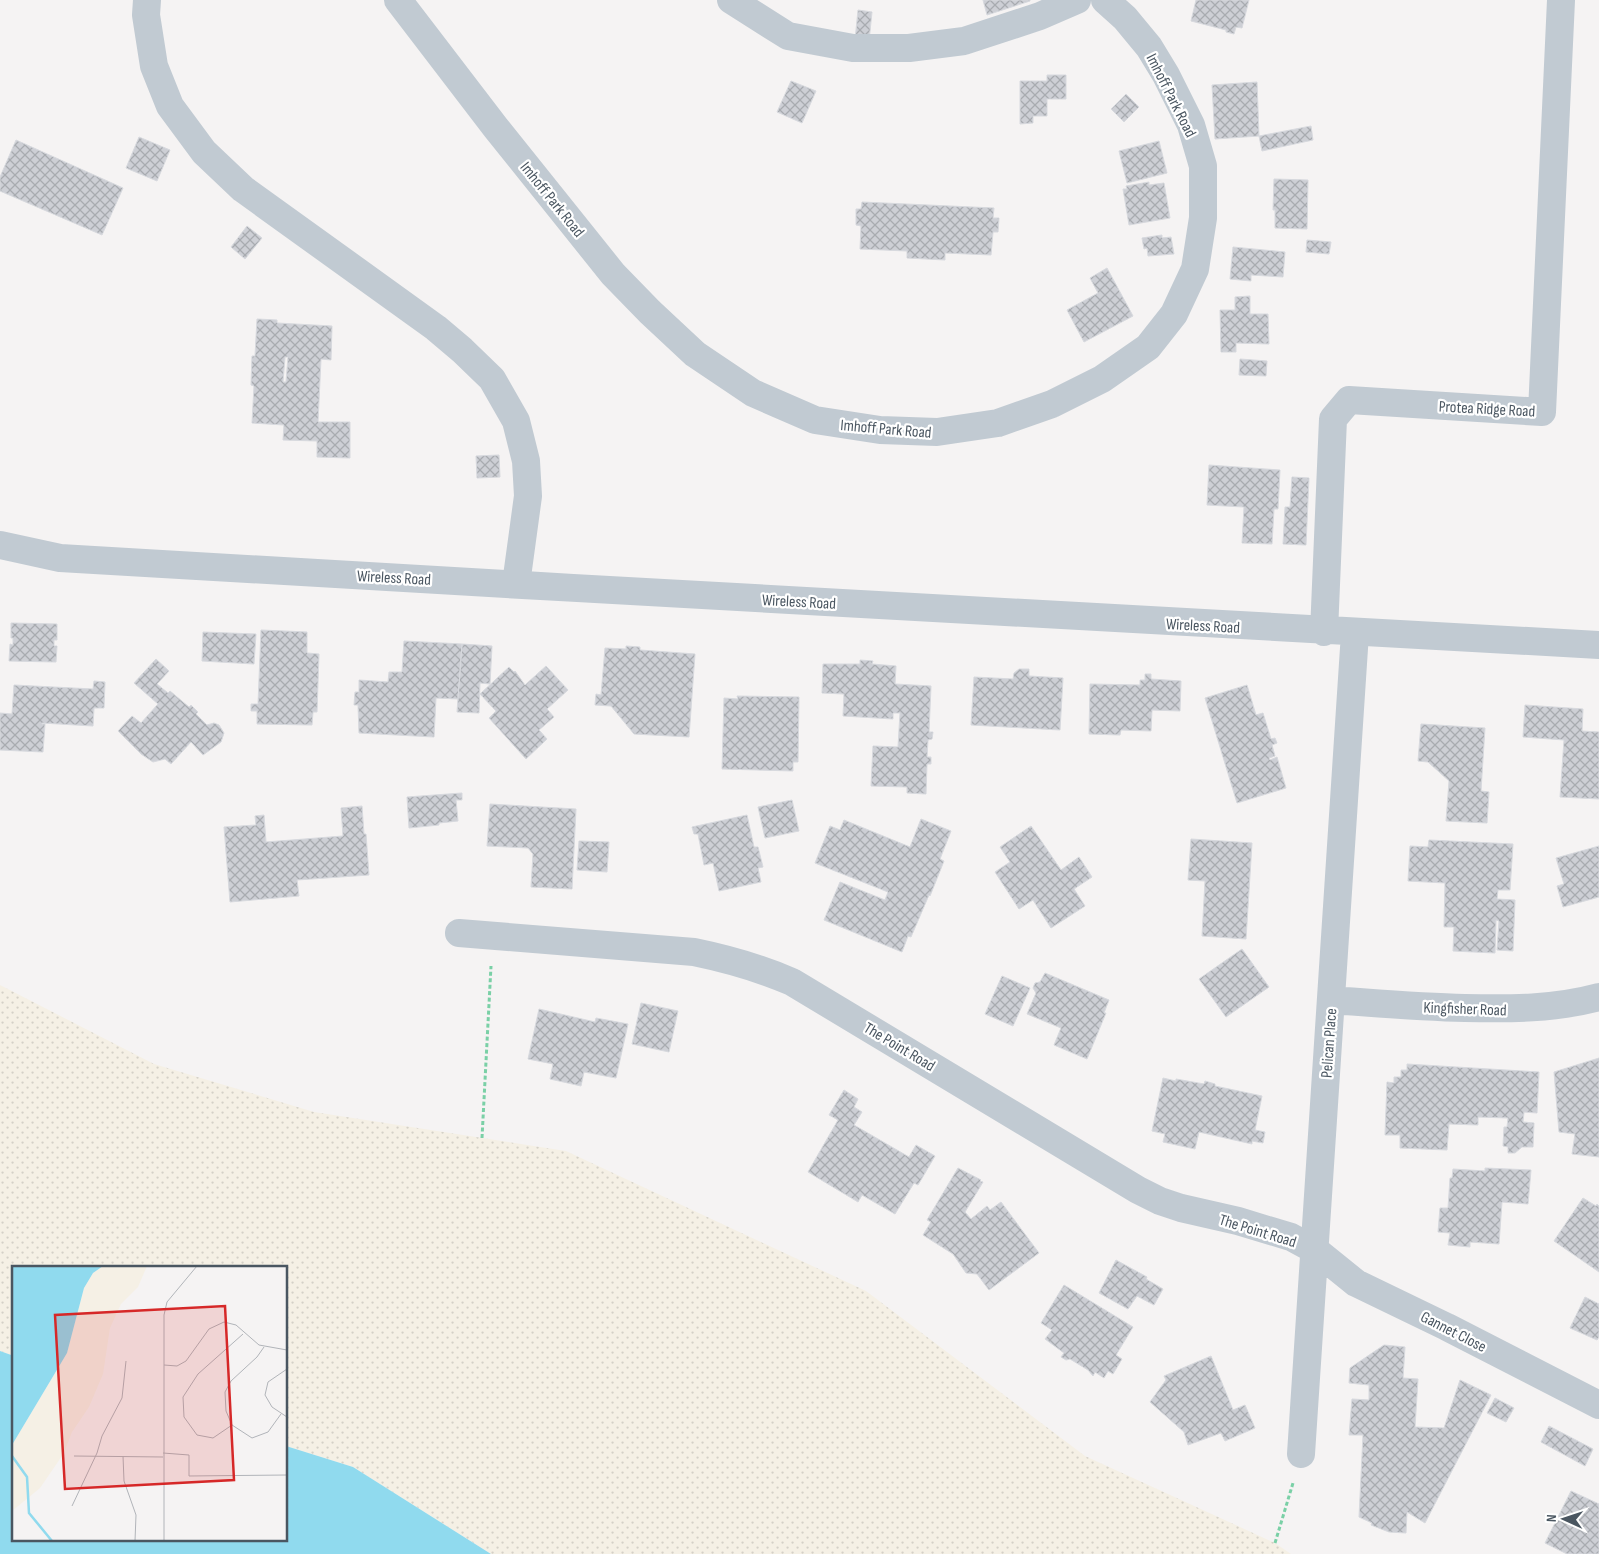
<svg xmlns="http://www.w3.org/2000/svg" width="1599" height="1554" font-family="'Sofia Sans Condensed',sans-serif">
<defs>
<pattern id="sand-dots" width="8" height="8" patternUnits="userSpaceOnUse" patternTransform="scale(1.25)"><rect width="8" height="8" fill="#f5f0e5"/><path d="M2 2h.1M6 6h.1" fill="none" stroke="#d4d0c7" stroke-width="1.8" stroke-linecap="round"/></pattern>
<pattern id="building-cross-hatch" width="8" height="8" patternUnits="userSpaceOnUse" patternTransform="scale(1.25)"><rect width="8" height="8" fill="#cdcfd5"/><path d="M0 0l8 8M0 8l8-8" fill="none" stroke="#a8abb0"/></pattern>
</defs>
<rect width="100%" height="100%" fill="#f5f3f3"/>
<!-- sand -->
<path fill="url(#sand-dots)" d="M0 985 154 1064 314 1112 566 1151 866 1291 1085 1456 1275 1543 1291 1554H491L353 1467 286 1446V1268H14V1356L0 1351Z"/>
<!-- water -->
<path fill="#90daee" d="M0 1351 14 1356V1540H286V1446L353 1467 491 1554H0Z"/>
<!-- building -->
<path fill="url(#building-cross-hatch)" stroke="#d7d9de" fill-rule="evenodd" d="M983 0H1030V1L987 15Z
M1196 0H1249L1242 28 1236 27 1234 34 1226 32V30L1191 21Z
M858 10 872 12 869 41 855 40Z
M1047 75H1066V99H1047V116H1033V123L1020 124V81H1047Z
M791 81 816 91 802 123 777 112Z
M1257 82 1259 136 1215 139 1212 85Z
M1126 94 1139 107 1124 122 1111 109Z
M1311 126 1313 140 1262 151 1259 136Z
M139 137 170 150 157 181 126 168Z
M16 140 123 188 102 235 0 191V177Z
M1159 141 1167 173 1127 183 1119 151Z
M1274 179 1308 180 1307 229 1275 228V210H1273Z
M1149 182V185L1164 183 1170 218 1129 225 1123 189H1127L1126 186Z
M862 202 994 208 993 218H999L998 232H993L991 255 945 253V260L907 258V251L860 249 861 226 856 225V209H861Z
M247 226 262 238 245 259 231 247Z
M1162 235V238L1171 237 1174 254 1148 256 1147 248 1144 249 1142 238Z
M1307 240 1331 242 1329 254 1306 252Z
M1233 247 1285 252 1283 277 1251 275V281L1230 279Z
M1107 268 1133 316 1084 342 1067 310 1098 293 1090 278Z
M1250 296V314H1268L1269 344 1236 343V352H1221L1220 310H1235V297Z
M257 319 277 320V323L332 326 331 360 321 359 318 422H350V458L317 457V441L283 440 284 425 252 423 254 386 251 385 252 356H255ZM285 357H288L286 382H283Z
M1240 359 1267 361 1266 376 1239 375Z
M499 455 500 477 477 478 476 456Z
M1209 465 1280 470 1278 509H1274L1272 544 1242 543 1244 507 1207 505Z
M1292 477 1309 478 1306 545 1283 544 1285 507H1290Z
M11 623 57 624V640H54V646H57L56 662 9 661 10 644 13 645V638H11Z
M261 630 307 632V653L319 654 317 712H313L312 725 257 724V711H251V704H258Z
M203 632 256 634 254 664 202 661Z
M404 641 462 644 458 699 436 698 434 737 359 733 358 705H354L355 692H359V680L388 682 389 672H402Z
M462 644 492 646 490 684 480 683 479 713 457 712Z
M626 646 640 647V650L695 654 689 737 634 734 611 706 595 705 596 694 601 695 605 648 626 649Z
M156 659 169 671 157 684 168 693 170 691 189 707 191 705 198 712 196 714 207 725 214 723 219 725 224 733 221 742 203 755 191 742 171 764 165 759 153 762 141 754 118 731 132 716 141 723 158 704 134 683Z
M860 660 873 661 872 664 896 666 895 684 931 686 929 732H933L932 739 928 740 927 757H931V764H927L926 794 907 793V787L871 786 873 746 898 747 900 713H893V719L843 716 844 694 822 693 823 664H860Z
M546 666 568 690 547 709 554 717 539 730 547 739 526 759 489 718 496 711 480 694 509 667 514 672 515 671 525 685Z
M1019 669H1029V676L1063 678 1060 730 971 725 974 677 1013 679 1014 673Z
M1145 674H1151V679L1181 681 1180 711 1152 710 1151 731 1121 730 1120 735 1089 734 1090 684 1140 685V680H1145Z
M94 681 105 682 104 708H94L93 726 42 723V724H45L43 752 0 750V713L12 714 14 685 93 689Z
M1247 685 1256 715 1263 713 1271 739 1275 738 1277 743 1272 745 1275 756 1269 758 1270 760 1277 757 1286 788 1237 803 1205 698Z
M737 696 799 697 798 762H793V771L722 769 724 698 738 699Z
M1525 705 1583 709 1582 731 1599 732V799L1560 797 1564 740 1523 737Z
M1421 724 1485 728 1481 791 1489 792 1487 823 1446 821 1449 781 1428 762 1418 761Z
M462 793V800H456L458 821 439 823V825L409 828 407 797Z
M792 800 799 831 765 838 758 807Z
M490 804 576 809 572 889 531 887 533 854 528 848 487 846Z
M362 806 364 834H366L369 875 297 880 299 896 230 902 224 827 256 825 255 816 264 815 266 842 343 836 341 808Z
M747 815 754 847H758L763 867 758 868 761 882 719 891 713 863 704 865 698 834H694L692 827Z
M921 819 951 831 940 859 944 861 930 896 929 895 911 937 908 936 902 952 824 920 840 882 885 900 888 892 815 863 830 826 840 830 844 820 910 847Z
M1031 826 1061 870 1079 857 1092 877 1074 889 1085 906 1051 928 1033 900 1019 909 995 872 1010 862 1000 847Z
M1191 839 1252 843 1246 939 1202 936 1205 881 1188 880Z
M1429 840 1513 844 1510 890H1498L1497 899 1515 900 1513 951 1497 950 1499 921 1496 920 1495 953 1453 951 1454 927H1444L1445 883 1408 881 1410 846 1428 847Z
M579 841 609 842 607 872 577 870Z
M1599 846V897L1563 907 1557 886 1564 884 1556 858Z
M1242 949 1269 987 1226 1017 1199 979Z
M1045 973 1109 1000 1104 1013H1106L1087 1059 1054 1045 1061 1028 1027 1014 1036 993 1033 988 1035 983 1040 982Z
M1002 976 1030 988 1013 1026 985 1014Z
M641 1003 678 1011 669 1052 632 1044Z
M539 1009 595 1022 596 1018 628 1024 616 1078 584 1072 581 1086 550 1079 553 1064 528 1059Z
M1599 1058V1157L1572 1154 1575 1134 1559 1132 1554 1072Z
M1407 1064 1539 1072 1537 1113 1524 1112 1523 1122 1534 1123 1533 1147H1522L1515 1153H1508V1147L1503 1146 1504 1127H1507L1508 1118 1478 1117V1125L1449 1124 1447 1150 1400 1148V1135H1385L1387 1082 1394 1083V1077H1401V1070H1407Z
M1163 1078 1176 1081V1079L1204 1084 1205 1081 1215 1084V1086L1262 1096 1255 1130 1265 1132 1263 1143 1252 1141V1144L1199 1132 1195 1149 1163 1142 1165 1134 1152 1131Z
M844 1090 858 1099 854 1107 862 1112 854 1125 909 1157 916 1145 935 1156 918 1185 914 1183 895 1214 862 1195 858 1202 808 1172 838 1120 829 1115Z
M958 1168 981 1180 980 1181 983 1182 965 1212 971 1219 987 1206 990 1210 1001 1202 1039 1253 989 1290 977 1274 966 1273 953 1254 923 1235 931 1222 927 1220Z
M1485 1168 1531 1170 1528 1204 1502 1202 1499 1244 1470 1242V1247L1448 1245 1450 1233 1438 1232 1440 1208H1448L1450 1178H1452L1453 1169 1485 1171Z
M1583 1198 1596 1206 1597 1204 1599 1206V1272L1554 1241Z
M1116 1260 1147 1277 1146 1279 1163 1289 1154 1305 1137 1296 1128 1309 1099 1293Z
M1064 1285 1133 1327 1116 1355 1122 1359 1113 1374 1108 1371 1104 1378 1095 1372 1093 1376 1088 1370 1070 1359 1066 1360 1061 1357 1064 1353 1045 1339 1052 1330 1041 1323Z
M1585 1297 1599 1304V1337L1597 1340 1570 1328Z
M1384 1345 1405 1347 1403 1378 1418 1379 1415 1427 1444 1428 1460 1380 1491 1395 1425 1523 1407 1512 1406 1533 1389 1532 1371 1525 1372 1523 1359 1517 1363 1435H1349L1352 1399 1369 1400V1385L1349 1383 1350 1368Z
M1211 1356 1233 1410 1245 1405 1255 1428 1225 1441 1221 1433 1188 1445 1184 1432 1150 1402 1166 1380 1164 1376Z
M1495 1398 1514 1408 1506 1422 1487 1413Z
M1549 1426 1593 1449 1585 1466 1541 1442Z
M1571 1491 1599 1504V1554H1567L1545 1543Z"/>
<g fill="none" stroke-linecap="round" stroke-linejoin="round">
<!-- path -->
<path stroke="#7ad0a6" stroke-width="3" stroke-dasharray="4 2.5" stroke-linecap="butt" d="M482 1138 491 966
M1275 1543 1293 1483"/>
<!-- minor -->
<path stroke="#c1cad2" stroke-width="28" d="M147 0 146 15 154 66 170 106 204 152 243 189 436 328 462 350 492 379 516 421 526 461 528 496 516 584
M398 0 496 128 613 274 650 312 695 354 753 393 815 420 880 430 937 432 998 423 1052 404 1102 379 1148 347 1174 314 1195 269 1203 218V166L1191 125 1166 75 1149 47 1125 18 1105 0
M731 0 788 36 853 48H909L964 41 1040 16 1077 0
M0 545 60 558C573 587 1086 620 1599 645
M1324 632 1333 419 1349 400 1542 412 1561 0
M459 933 694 952C728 959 760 968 792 982L1138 1190 1160 1201 1181 1208 1238 1221 1291 1237 1315 1250 1356 1283 1447 1327 1599 1405
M1331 1000C1375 1003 1420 1007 1465 1008 1510 1009 1555 1009 1599 997
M1301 1454 1355 633"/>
</g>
<g text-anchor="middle" stroke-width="4.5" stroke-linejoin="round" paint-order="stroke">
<!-- street labels -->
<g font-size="16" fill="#4a5661" stroke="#fff">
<text transform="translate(1172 95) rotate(63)" y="6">Imhoff Park Road</text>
<text transform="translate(553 199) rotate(51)" y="6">Imhoff Park Road</text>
<text transform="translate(1487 408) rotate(3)" y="6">Protea Ridge Road</text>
<text transform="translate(886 428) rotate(5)" y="6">Imhoff Park Road</text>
<text transform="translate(394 577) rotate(3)" y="6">Wireless Road</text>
<text transform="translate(799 601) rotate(3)" y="6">Wireless Road</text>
<text transform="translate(1203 625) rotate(3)" y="6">Wireless Road</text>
<text transform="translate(1465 1008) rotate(2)" y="6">Kingfisher Road</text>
<text transform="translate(1328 1043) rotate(-86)" y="6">Pelican Place</text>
<text transform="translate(900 1046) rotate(31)" y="6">The Point Road</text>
<text transform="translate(1258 1230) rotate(17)" y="6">The Point Road</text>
<text transform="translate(1454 1331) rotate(27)" y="6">Gannet Close</text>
</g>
</g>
<!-- overview -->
<g transform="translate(12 1266)">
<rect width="275" height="275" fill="#f5f3f3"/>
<path d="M91 0H135L126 21 109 38 98 62 91 108 77 141 60 166 52 187 28 222 0 245V179L55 87 72 22 81 7Z" fill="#f5f0e5"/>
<path d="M0 0H91L81 7 72 22 55 87 0 179Z" fill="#90daee"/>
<path fill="none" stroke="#90daee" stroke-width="2.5" d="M0 190 15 211 17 247 40 275"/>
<path fill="none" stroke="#b1b4b9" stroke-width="1" d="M252 81 245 91 219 115 213 126 214 145 220 159 240 172 256 166 269 148M152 99 165 100 174 95 197 63 212 56 224 59 247 79 275 84M275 103 256 116 253 129 260 141 275 151M220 159 201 172 185 169 172 151 171 131 186 108 231 68M151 187 177 189V210L275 209M62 190 151 191M111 190 112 215 124 249 123 275M60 240 85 187 90 170 110 132 114 95M152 275V49L155 36 185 0"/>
<path fill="#d62828" fill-opacity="0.15" stroke="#d62828" stroke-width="2.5" d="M213 40 222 214 53 223 43 49Z"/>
<rect width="275" height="275" fill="none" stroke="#4a5661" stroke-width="2.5"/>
</g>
<!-- north arrow -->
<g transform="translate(1564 1519) rotate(273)" stroke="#ffffff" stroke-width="4" paint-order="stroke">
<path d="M0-4L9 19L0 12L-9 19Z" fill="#4a5661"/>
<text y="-8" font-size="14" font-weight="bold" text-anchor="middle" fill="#4a5661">N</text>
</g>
</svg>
